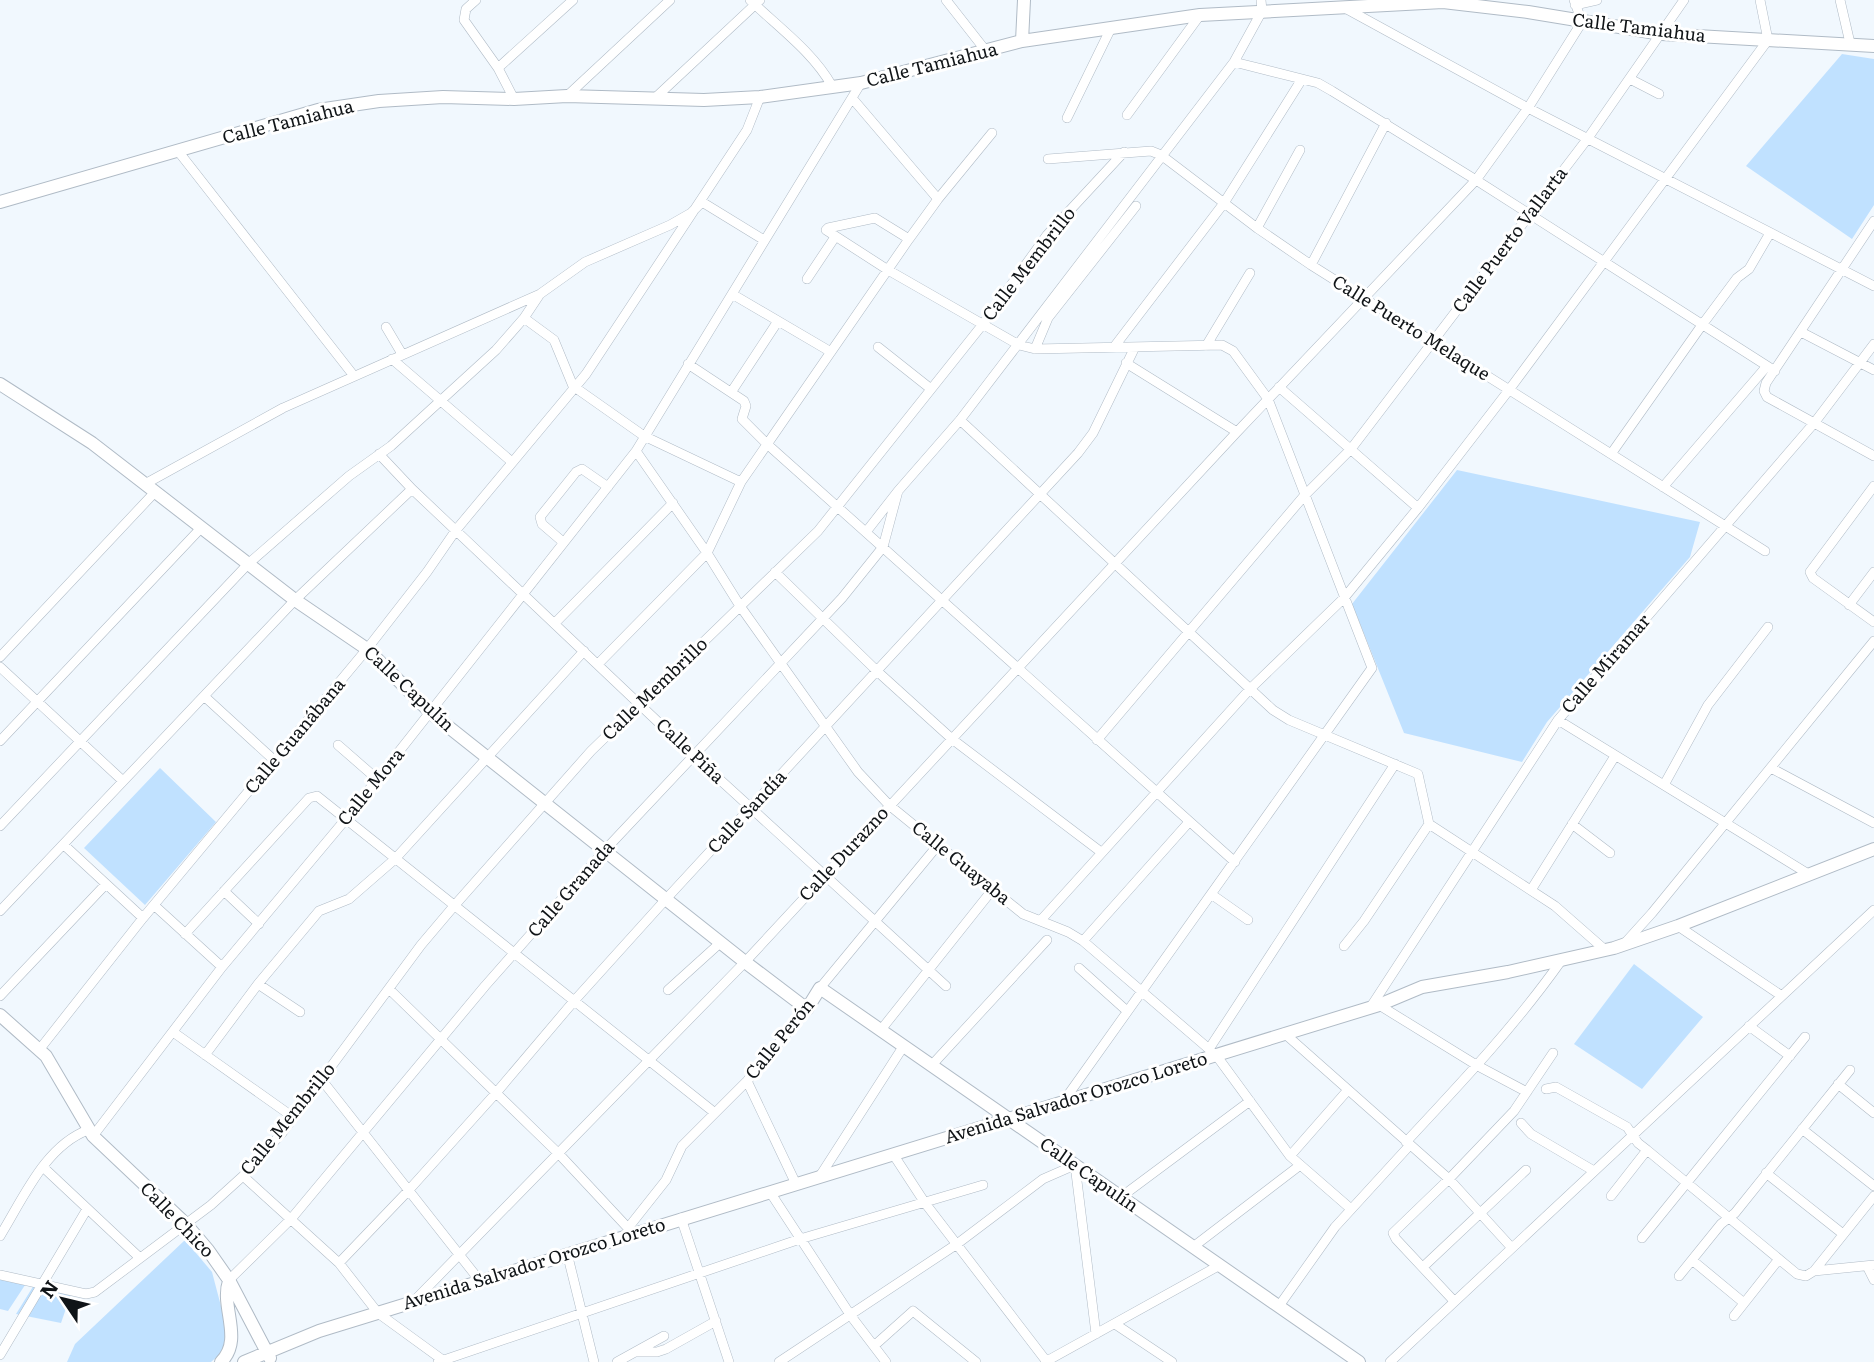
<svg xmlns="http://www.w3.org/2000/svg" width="1874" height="1362" font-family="Literata,serif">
<rect width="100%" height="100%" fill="#f1f8fe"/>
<!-- green -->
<path fill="#c0e1ff" d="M1842 54 1874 59V205L1852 239 1746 166Z
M1457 470 1700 522 1690 557 1547 722 1522 762 1404 733 1352 604Z
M160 768 216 822 145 905 84 848Z
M1634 964 1703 1017 1642 1089 1574 1044Z
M185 1240 212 1272 227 1329 226 1343 220 1354 211 1362H67L75 1344Z
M0 1277 27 1282 8 1311 0 1309Z
M34 1285 72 1291 61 1323 16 1314Z"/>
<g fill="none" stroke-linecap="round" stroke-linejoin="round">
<!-- street casing -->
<g stroke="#b0bbc6" stroke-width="10">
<path id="street" d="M476 0 466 9 464 20 498 68 514 99
M750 0C778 27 813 52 832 86
M946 0 986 51
M1840 0 1850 43
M1575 5 1597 0
M1345 8 1528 108 1874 286
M1234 62 1318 83 1332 91 1476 180 1775 371
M498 68 573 0
M1630 79 1659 94
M567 96 670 0
M852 98 938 199
M654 99 760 0
M1127 115 1200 15
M1067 118 1111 28
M178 151 354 376
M1048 159 1151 151 1161 155 1257 228 1311 265 1765 551
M1874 221 1766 383 1764 391 1767 397 1874 456
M1257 228 1300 150
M909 239 875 218 828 228 826 230 888 270 1019 345 1035 349 1222 345 1233 351 1268 399 1372 668 1063 1102
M1311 265 1386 123
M807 279 835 237
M732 294 831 352
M524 318 554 340 573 386 644 436 741 482
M386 327 402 354
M1801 332 1874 370
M1206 346 1250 273
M878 347 931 389
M1114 347 1224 203 1302 79
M1035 349 1048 318 1136 206
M392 359 512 462
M1126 363 1237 432
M688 364 744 401 746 406 742 419 767 444 1235 862
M1279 387 1418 508
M732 391 778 321
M960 420 1273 710 1289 720 1418 774 1429 824 1364 921 1344 946
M636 451 707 553 740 606 858 772 889 805 1023 914 1068 932 1083 941 1216 1055 1290 1156 1351 1209
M379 454 412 489 694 756 946 986
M1611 454 1702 325 1737 278 1749 269 1770 233
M145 484 283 408 540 294 585 262 670 225 691 213 702 202 764 240
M1874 486 1810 572 1813 578 1874 622
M1663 487 1767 366
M866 532 898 491 960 420 1234 62 1262 11 1261 0
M563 542 542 524 540 517 576 472 582 469 608 487
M775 572 878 672 952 739 1101 852
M1849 605 1874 572
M555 623 673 503
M0 657 155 492
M598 664 707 553 741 482 909 239 938 199 992 133
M0 667 123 781
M204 696 275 761
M1558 720 1810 875
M1097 740 1304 496 1351 449 1588 138 1684 0
M0 741 201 528
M338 745 377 779
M1771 768 1874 823
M1664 785 1708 705 1768 627
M1429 824 1555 906 1604 949
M1572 824 1610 853
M0 826 248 564 349 476 391 446 496 350 524 318 540 294
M64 845 143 918
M1531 890 1615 756
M224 891 259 924
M1211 894 1248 920
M155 906 222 967
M0 911 295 600 412 489
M1041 920 1250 689 1344 598 1418 508 1509 390 1768 40 1760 0
M1678 926 1782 996
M185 934 309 798 317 796 715 1113
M1083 941 1189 822
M1624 944 1652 913 1874 641
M1079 968 1127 1011
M258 984 300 1012
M820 988 938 845
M389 989 559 1154 628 1228
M668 990 720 943
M0 996 106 884
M1379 1005 1478 1066 1527 1092
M1370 1008 1558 720 1815 422 1874 344
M1749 1026 1790 1056
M880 1031 993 889
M173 1032 293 1117
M1284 1033 1449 1179 1511 1247
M1209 1049 1395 764
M39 1050 143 918 367 649 427 572 456 530 586 374 747 130 760 97
M205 1055 258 984 319 911 349 899 395 859 584 651
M931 1066 1047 940
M321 1079 480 1281
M747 1081 796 1184
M1838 1084 1874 1113
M1546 1089 1556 1087 1627 1127 1638 1143 1647 1150 1797 1274 1806 1276 1814 1271 1874 1265
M1521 1123 1531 1134 1594 1171
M1802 1129 1874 1186
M93 1136 222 967 345 820 636 451 861 83
M1406 1142C1461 1083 1515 1026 1561 961
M893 1154 925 1203 1047 1362
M1290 1156 1347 1091
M43 1167 140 1258
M1766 1173 1843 1234
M243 1176 339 1263 378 1313 444 1361
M820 1176 903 1047
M770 1192 851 1316 886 1362
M1611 1196 1647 1150
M1121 1197 1250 1101
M681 1218 729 1362
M629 1232 628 1228 666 1180 682 1146 747 1081 807 1009
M0 1236C23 1199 45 1146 88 1130
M1642 1238 1805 1037
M1193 1247 1299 1166
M567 1253 594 1362
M1692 1260 1744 1303
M339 1263 408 1191 496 1093 574 1001 667 898 1078 453 1093 433 1135 347
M1867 1266 1874 1280
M1423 1267 1526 1170
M1814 1271 1874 1196
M0 1275 86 1294 95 1292 211 1205 243 1176 282 1133 421 945 454 906 591 751 818 531 983 324 1047 235 1124 152
M1679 1276 1721 1224 1735 1213 1850 1070
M229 1280 291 1219 485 986 605 850 842 598 883 547 898 491
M414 1301 745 962 1237 432 1476 180 1528 108 1582 22 1574 0
M1454 1301 1396 1239 1393 1233 1449 1179 1514 1111 1553 1053
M1279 1306 1335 1227 1410 1145
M1734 1316 1779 1259
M1115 1324 1172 1362
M875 1345 913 1311 976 1362
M635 1352H657L666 1349 716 1321
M0 1355 87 1209
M438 1362 800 1239 983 1185
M617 1362 664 1336
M779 1362 957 1244 1043 1179 1075 1165 1096 1334
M1045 1362 1220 1265
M1390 1362 1874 910"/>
</g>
<!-- secondary casing -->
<g stroke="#b0bbc6" stroke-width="14">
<path id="secondary" d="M1022 41 1024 0
M0 202 318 110 379 101 443 97 514 99 567 96 704 100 760 97 861 83 1022 41 1200 15 1443 2 1528 12 1662 34 1874 46
M0 384 92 443 295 600 367 649 431 713 745 962 807 1009 820 988 1359 1362
M0 1015 46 1056 93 1136 185 1223 208 1250 229 1280 270 1358
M221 1362C244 1339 220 1307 229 1281
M244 1362 319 1331 1379 1005 1422 987 1508 972 1614 948 1678 926 1874 849"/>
</g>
<!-- street -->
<use href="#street" stroke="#fff" stroke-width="9"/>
<!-- secondary -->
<use href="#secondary" stroke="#fff" stroke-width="12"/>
</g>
<g text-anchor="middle" stroke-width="6" stroke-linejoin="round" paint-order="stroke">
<!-- street labels -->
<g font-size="18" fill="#101417" stroke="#fff">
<text transform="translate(1639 28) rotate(7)" y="6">Calle Tamiahua</text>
<text transform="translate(932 65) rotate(-14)" y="6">Calle Tamiahua</text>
<text transform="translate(288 122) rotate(-14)" y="6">Calle Tamiahua</text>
<text transform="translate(1510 240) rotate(-53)" y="6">Calle Puerto Vallarta</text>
<text transform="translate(1029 264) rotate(-52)" y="6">Calle Membrillo</text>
<text transform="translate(1411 328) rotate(32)" y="6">Calle Puerto Melaque</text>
<text transform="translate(1606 664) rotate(-49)" y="6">Calle Miramar</text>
<text transform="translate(409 689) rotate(43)" y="6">Calle Capulín</text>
<text transform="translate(655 689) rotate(-44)" y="6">Calle Membrillo</text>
<text transform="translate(295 736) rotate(-50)" y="6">Calle Guanábana</text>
<text transform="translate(690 751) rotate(43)" y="6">Calle Piña</text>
<text transform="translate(371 787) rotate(-51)" y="6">Calle Mora</text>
<text transform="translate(747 812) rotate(-47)" y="6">Calle Sandía</text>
<text transform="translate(844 854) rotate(-47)" y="6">Calle Durazno</text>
<text transform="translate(961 863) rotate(39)" y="6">Calle Guayaba</text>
<text transform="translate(571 889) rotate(-49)" y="6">Calle Granada</text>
<text transform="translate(780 1039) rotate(-51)" y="6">Calle Perón</text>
<text transform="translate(1076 1098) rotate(-17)" y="6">Avenida Salvador Orozco Loreto</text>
<text transform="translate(288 1119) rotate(-51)" y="6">Calle Membrillo</text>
<text transform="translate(1089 1175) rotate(35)" y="6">Calle Capulín</text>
<text transform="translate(177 1220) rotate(46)" y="6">Calle Chico</text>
<text transform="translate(534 1264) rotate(-17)" y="6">Avenida Salvador Orozco Loreto</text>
</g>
</g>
<!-- north arrow -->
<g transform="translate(63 1299) rotate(305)" stroke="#ffffff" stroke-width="5" paint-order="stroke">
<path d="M0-5L12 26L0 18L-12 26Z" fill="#101417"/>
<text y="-10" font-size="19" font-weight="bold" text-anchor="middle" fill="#101417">N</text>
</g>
</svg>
